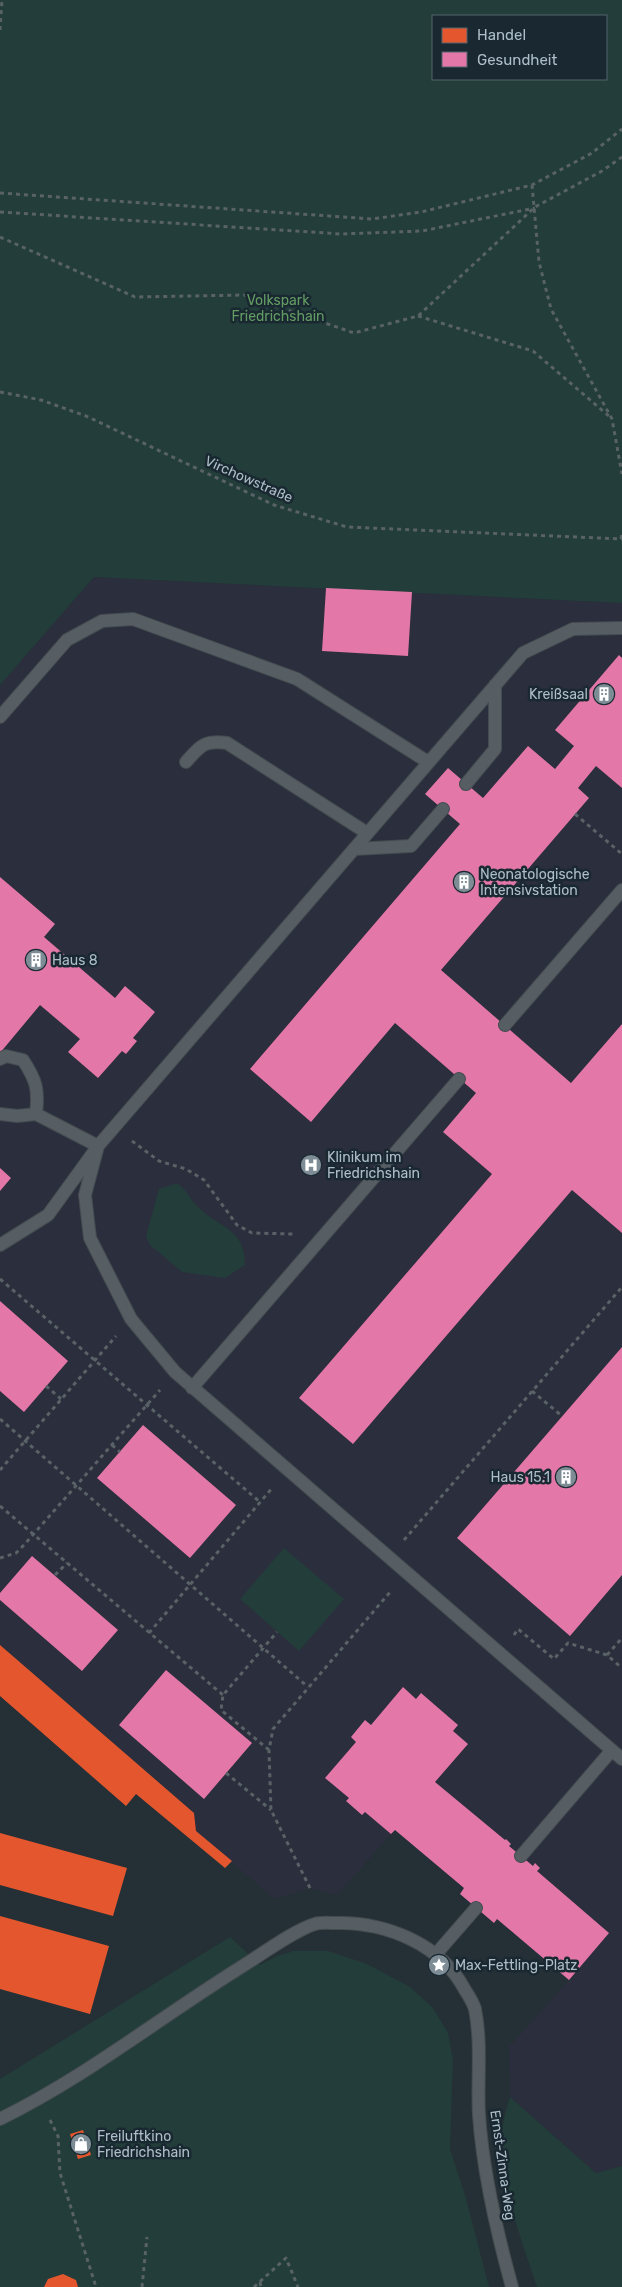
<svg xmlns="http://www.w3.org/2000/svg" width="622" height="2287" font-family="Rubik,sans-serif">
<rect width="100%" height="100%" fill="#253036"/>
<!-- medical -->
<path fill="#2b2e3c" d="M94 577 622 603V2166L596 2173 510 2097 509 2047 569 1980 497 1919 494 1923 460 1894 463 1888 395 1830 337 1895 310 1888 274 1899 196 1831 194 1813 0 1645V685Z"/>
<!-- green -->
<path fill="#223d3a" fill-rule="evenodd" d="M0 0H622V603L94 577 0 685ZM433 16H606V79H433Z
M177 1183C187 1190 189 1198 197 1206 218 1228 245 1227 245 1265L225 1278 182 1272 150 1245 146 1236 159 1189Z
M284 1548 344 1599 299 1651 240 1599Z
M230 1937 260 1965 277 1956 294 1951H328L367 1964 410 1987 433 2008 448 2033 453 2060 450 2149 465 2195 489 2287H0V2079Z
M510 2097 596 2173 622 2166V2287H537C522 2240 502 2192 501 2142 501 2127 506 2111 510 2097Z"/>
<!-- shops -->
<path fill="#e4572e" d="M0 1645 194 1813 196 1831 232 1861 225 1868 136 1794 126 1806 0 1696Z
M0 1833 127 1868 113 1916 0 1885Z
M0 1916 109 1946 90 2014 0 1989Z
M83 2130 91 2155 78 2159 70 2134Z
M63 2274 76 2280 78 2287H44L48 2279Z"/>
<!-- health -->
<path fill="#e377a8" d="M326 588 412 592 408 656 322 651Z
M619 655 622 658V788L596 766 578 788 589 798 441 970 571 1083 622 1024V1233L572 1190 353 1444 299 1398 492 1174 443 1132 476 1093 395 1023 311 1122 250 1069 460 824 425 794 448 768 483 798 528 746 555 769 574 746 555 730Z
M0 877 55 924 44 937 115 998 125 986 155 1012 133 1038 137 1041 126 1054 122 1051 98 1078 68 1052 80 1039 40 1005 0 1053Z
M0 1168 11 1178 0 1191Z
M0 1301 68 1361 24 1412 0 1391Z
M622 1347V1575L570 1636 457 1538Z
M143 1425 236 1505 190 1558 97 1478Z
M32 1556 118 1630 82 1671 0 1600V1593Z
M166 1670 252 1743 204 1799 119 1725Z
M403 1687 416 1699 421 1693 458 1725 453 1731 468 1744 435 1782 505 1840 506 1839 511 1844 509 1846 533 1866 535 1863 540 1868 537 1871 609 1933 569 1980 497 1919 494 1923 460 1894 464 1888 395 1830 391 1834 365 1812 362 1815 346 1801 349 1798 325 1778 356 1742 351 1737 365 1720 371 1725Z"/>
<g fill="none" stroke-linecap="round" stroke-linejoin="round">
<!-- service casing -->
<g stroke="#444c50" stroke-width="14">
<path id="service" d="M622 628 573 629 523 653 98 1146 85 1195 90 1238 131 1319 175 1372 622 1759
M0 717 67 640 102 621 133 619 297 679 428 762
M186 762C200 746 204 740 227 743L367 833
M466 784 495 749V685
M354 849 411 846 443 809
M505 1025 622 890
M0 1059 6 1056 23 1060C36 1080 39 1089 36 1114
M0 1114 17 1116 36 1114 98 1146 48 1215 0 1245
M192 1388 459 1079
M521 1856 612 1750
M436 1954 476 1908
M0 2119C84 2078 158 2019 238 1969 258 1957 294 1930 315 1924 321 1922 330 1923 336 1923 386 1922 441 1944 465 1990 469 1996 473 2003 475 2009 482 2044 477 2080 479 2115 483 2172 497 2233 512 2287"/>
</g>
<!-- path -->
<path stroke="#596266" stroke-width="3" stroke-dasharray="4 4" stroke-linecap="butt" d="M0 30 2 0
M532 185 539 262 551 309 612 419 622 474
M0 193 372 219 421 212 532 185 592 153 622 129
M0 212 341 234 422 231 535 208
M0 237 135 297 244 295 354 333 418 316 535 207 602 171 622 157
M418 316 533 351 610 417
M0 392 41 400 86 416 274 505 347 527 622 539
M621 539 622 532
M575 814 622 854
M132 1141 159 1161 186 1169 204 1180 237 1225 252 1233 293 1234
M0 1279 260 1502
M46 1386 61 1399
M532 1391 562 1416
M0 1419 308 1687
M112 1445 120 1452
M0 1470 116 1336
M0 1506 223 1695
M404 1540 622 1287
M0 1558 16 1553 24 1545 160 1390
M55 1575 67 1563
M149 1633 273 1487
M514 1635 518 1629 554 1659 568 1643 607 1655 622 1668
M607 1655 622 1638
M269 1750 221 1710 223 1695 277 1632
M226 1773 271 1810
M310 1888 271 1810 269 1750 273 1729 391 1591
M50 2120 58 2136 60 2173 96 2287
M260 2282 261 2287
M142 2287 147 2237
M254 2287 286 2258 298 2287"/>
<!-- service -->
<use href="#service" stroke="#565e64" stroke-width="12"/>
</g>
<!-- icons -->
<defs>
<g id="building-disc" transform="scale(1.125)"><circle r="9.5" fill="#7e8c95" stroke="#192831"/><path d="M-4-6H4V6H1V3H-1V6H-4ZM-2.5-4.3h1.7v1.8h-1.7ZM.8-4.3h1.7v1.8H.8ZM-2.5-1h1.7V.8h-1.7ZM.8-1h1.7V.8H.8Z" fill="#fff"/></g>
<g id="hospital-disc" transform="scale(1.125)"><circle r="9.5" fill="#7e8c95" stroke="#192831"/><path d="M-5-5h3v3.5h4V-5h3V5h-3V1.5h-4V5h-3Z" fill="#fff"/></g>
<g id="sight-disc" transform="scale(1.125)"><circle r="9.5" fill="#7e8c95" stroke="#192831"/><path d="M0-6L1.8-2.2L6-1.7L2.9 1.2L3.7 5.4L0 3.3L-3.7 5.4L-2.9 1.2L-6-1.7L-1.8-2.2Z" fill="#fff"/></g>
<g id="shop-disc" transform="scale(1.125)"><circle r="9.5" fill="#7e8c95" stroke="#192831"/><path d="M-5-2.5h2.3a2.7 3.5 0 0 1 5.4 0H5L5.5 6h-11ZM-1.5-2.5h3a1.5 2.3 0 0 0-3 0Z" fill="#fff"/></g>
</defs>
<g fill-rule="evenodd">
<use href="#building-disc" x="604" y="694"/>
<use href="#building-disc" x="464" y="882"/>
<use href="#building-disc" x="36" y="960"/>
<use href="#hospital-disc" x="311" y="1165"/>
<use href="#building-disc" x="566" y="1477"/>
<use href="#sight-disc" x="439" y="1965"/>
<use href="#shop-disc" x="81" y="2144"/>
</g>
<g text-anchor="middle" stroke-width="5" stroke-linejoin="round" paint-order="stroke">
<!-- park labels -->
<g font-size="14" fill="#639c63" stroke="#192831">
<text x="278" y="305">Volkspark<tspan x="278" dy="16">Friedrichshain</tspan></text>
</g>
<!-- street labels -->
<g font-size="14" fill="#aebec8" stroke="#192831">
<text transform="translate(249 479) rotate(24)" y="5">Virchowstraße</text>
<text transform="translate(503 2165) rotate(82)" y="5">Ernst-Zinna-Weg</text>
</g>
<!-- poi labels -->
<g font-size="14" fill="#aebec8" stroke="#192831" text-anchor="start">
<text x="588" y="699" text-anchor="end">Kreißsaal</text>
<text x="480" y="879">Neonatologische<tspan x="480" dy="16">Intensivstation</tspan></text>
<text x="52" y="965">Haus 8</text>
<text x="327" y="1162">Klinikum im<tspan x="327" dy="16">Friedrichshain</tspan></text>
<text x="550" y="1482" text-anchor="end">Haus 15.1</text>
<text x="455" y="1970">Max-Fettling-Platz</text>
<text x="97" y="2141">Freiluftkino<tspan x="97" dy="16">Friedrichshain</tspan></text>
</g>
</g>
<!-- legend -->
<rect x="432" y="15" width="175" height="65" fill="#192831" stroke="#55646d"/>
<rect x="442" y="28" width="25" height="15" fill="#e4572e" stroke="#55646d"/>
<text x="477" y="40" font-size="15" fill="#aebec8">Handel</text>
<rect x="442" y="52" width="25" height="15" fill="#e377a8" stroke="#55646d"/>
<text x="477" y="65" font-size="15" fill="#aebec8">Gesundheit</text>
</svg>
